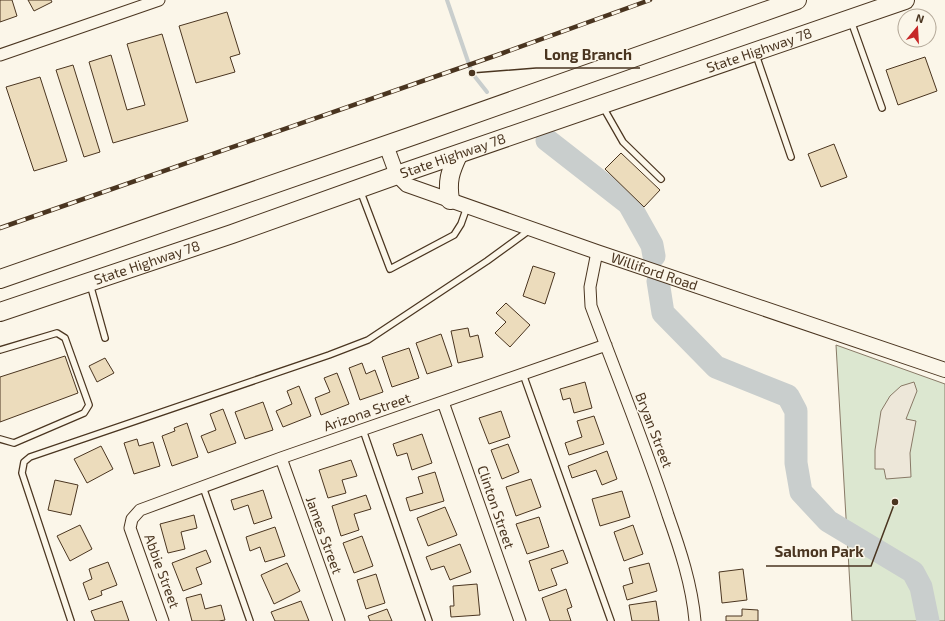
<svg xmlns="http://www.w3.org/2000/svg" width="945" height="621" font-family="'Exo 2',sans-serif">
<rect width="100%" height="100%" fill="#fbf6e9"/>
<!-- green -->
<path fill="#dce7d0" stroke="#887966" d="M836 345 945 384V621H852Z"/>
<!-- parking -->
<path fill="#ede7d9" stroke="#887966" d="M914 382 917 391 906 419 916 421 910 453 911 477 886 479 884 469H875V450L881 411 890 396 901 386Z"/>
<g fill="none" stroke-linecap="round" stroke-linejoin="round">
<!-- stream -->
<path stroke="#c9cecd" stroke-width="4" d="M447 0 472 73 487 92"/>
<!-- river -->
<path stroke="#c9cecd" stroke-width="23" d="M547 140 629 204 652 245 654 256
M658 281 663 313 716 367 788 396 796 411V463L801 492 828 521 913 572 921 587 928 621"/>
</g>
<!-- building -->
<path fill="#ecdcbc" stroke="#4a3520" d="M0 0H12L17 16 0 22Z
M28 0H51L52 2 34 11Z
M227 12 240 54 230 57 235 72 196 83 179 26Z
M162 34 188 121 113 143 89 62 111 55 127 110 145 105 127 44Z
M925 57 937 91 898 105 886 70Z
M73 65 100 152 84 157 56 70Z
M40 77 67 161 34 171 6 87Z
M834 144 847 177 821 187 808 154Z
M621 153 660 190 644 207 605 169Z
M533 266 555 273 545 304 523 296Z
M506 303 530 325 510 347 495 333 506 322 496 313Z
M468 328 470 337 478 335 483 357 458 363 451 331Z
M441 334 452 366 427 374 416 343Z
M409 348 419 378 392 387 382 357Z
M65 356 78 393 0 422V377Z
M105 358 114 373 97 382 89 366Z
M362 363 366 374 375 370 383 392 360 400 349 368Z
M337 373 349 404 321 415 315 398 330 392 324 378Z
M585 382 592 408 574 413 570 398 563 400 560 389Z
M299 386 311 416 283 427 276 411 292 404 287 391Z
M263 402 273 430 245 439 235 412Z
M223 409 236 443 208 453 201 436 216 430 210 414Z
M501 411 510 437 489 444 479 418Z
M594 416 604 444 569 455 565 443 582 437 577 421Z
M187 423 198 457 172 466 162 436 175 431 174 428Z
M422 434 432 463 412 470 407 453 397 456 393 444Z
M137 439 139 446 153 442 160 466 134 474 124 443Z
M508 444 519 472 502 479 491 450Z
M101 446 113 469 87 483 74 459Z
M607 451 617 479 602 485 596 470 572 478 568 466Z
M351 460 357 476 342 480 346 493 328 498 319 470Z
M435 472 444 501 410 511 406 498 423 493 418 477Z
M531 479 541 507 516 516 506 487Z
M55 480 78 485 71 515 48 510Z
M263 490 272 518 254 524 248 505 234 510 231 500Z
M622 491 630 517 600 526 592 499Z
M366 495 371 509 354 514 359 530 341 536 332 506Z
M445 507 457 535 428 546 417 518Z
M194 515 197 528 181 532 185 549 168 553 160 524Z
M539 517 549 547 527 554 516 524Z
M80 525 92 549 70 561 57 536Z
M633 525 643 554 624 561 614 532Z
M275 527 285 556 265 562 260 547 250 551 246 537Z
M362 536 373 566 354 573 343 543Z
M460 544 471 572 450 580 444 566 431 570 426 557Z
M206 550 211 562 196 568 202 584 183 591 172 563Z
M563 550 568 563 551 569 557 585 539 591 529 561Z
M108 562 117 585 101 591 102 595 89 600 83 583 92 579 89 569Z
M287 563 300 591 274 604 261 575Z
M649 563 657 591 627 600 623 586 633 583 629 568Z
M743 569 747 600 722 603 719 572Z
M376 574 385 603 366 609 357 580Z
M477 584 480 615 451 617 450 606H454L453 586Z
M566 589 572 607 567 609 571 621H550L542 598Z
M201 594 205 609 221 605 225 620 219 621H192L186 598Z
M122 601 129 621H95L91 611Z
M301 601 309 621H275L271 612Z
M656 601 659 621H632L629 605Z
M387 609 392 621H370L368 616Z
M742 609 758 610V621H726V616H742Z"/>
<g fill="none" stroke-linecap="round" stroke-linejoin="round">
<!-- service casing -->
<g stroke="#4a3520" stroke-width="8">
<path id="service" d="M851 21 882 108
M756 55 791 157
M603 107 623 142 661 179
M360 190 390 269 454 235 461 224 467 207
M90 284 105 338
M0 350 57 333 65 338 89 405 84 413 14 443 0 439
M523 374 611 621
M363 430 429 621
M203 487 250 621
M71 621 22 473 24 462 30 457 329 355 368 340 487 261 531 229"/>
</g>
<!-- minor casing -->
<g stroke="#4a3520" stroke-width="13">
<path id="minor" d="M0 55 159 0
M597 252 590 287 591 306C617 376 645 444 668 515 680 549 692 585 695 621
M443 402 520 621
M281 458 339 621
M163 621 130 528 132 519 140 510 281 458 606 345"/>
</g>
<!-- tertiary casing -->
<g stroke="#4a3520" stroke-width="16">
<g id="tertiary">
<path id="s1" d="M386 145 397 175 407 185 597 252 945 370"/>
</g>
</g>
<!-- primary casing -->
<g stroke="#4a3520" stroke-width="20">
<g id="primary">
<path d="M450 200C447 181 450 172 458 155"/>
<path d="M0 279 415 135 797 0"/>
<path id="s2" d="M0 312 232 234 397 175 905 0"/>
</g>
</g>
<!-- service -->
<use href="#service" stroke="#fbf6e9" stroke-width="5.5"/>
<!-- minor -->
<use href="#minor" stroke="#fbf6e9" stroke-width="11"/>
<!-- tertiary -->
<use href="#tertiary" stroke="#fbf6e9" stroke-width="14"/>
<!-- primary -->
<use href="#primary" stroke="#fbf6e9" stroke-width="18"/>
<!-- rail casing -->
<g stroke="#4a3520" stroke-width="4.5">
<path id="rail" d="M0 228 503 53 650 0"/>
</g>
<!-- rail -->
<use href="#rail" stroke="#fbf6e9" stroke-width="3" stroke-dasharray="9" stroke-linecap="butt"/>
</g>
<g text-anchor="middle" stroke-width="3" stroke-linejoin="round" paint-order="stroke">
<!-- street labels -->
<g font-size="14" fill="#4a3520" stroke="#fbf6e9">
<text dy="5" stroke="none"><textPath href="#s2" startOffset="803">State Highway 78</textPath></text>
<text dy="5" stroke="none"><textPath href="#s2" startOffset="479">State Highway 78</textPath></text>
<text dy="5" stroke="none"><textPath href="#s2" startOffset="155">State Highway 78</textPath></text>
<text dy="5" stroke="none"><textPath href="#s1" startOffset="308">Williford Road</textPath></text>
<text transform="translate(367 412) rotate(-19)" y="5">Arizona Street</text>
<text transform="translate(654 430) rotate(69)" y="5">Bryan Street</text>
<text transform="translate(496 507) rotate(71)" y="5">Clinton Street</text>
<text transform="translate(324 535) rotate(70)" y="5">James Street</text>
<text transform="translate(162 571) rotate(70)" y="5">Abbie Street</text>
</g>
</g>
<!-- callouts -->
<path fill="none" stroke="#4a3520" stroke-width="1.5" d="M472 73L536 68H640M895 502L871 566H766"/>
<g fill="#4a3520" stroke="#fbf6e9" stroke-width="1.5">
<circle cx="472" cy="73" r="4"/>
<circle cx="895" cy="502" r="4"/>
</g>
<g font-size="15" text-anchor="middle" font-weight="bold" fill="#4a3520" stroke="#fbf6e9" stroke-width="3" stroke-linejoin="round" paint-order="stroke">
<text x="588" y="60">Long Branch</text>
<text x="819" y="557">Salmon Park</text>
</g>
<!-- north arrow -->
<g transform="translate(917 28) rotate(18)"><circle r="19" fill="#fbf6e9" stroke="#b4a999"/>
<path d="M0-3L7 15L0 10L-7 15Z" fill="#c62828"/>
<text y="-6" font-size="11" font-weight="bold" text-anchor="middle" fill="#4a3520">N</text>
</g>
</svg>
